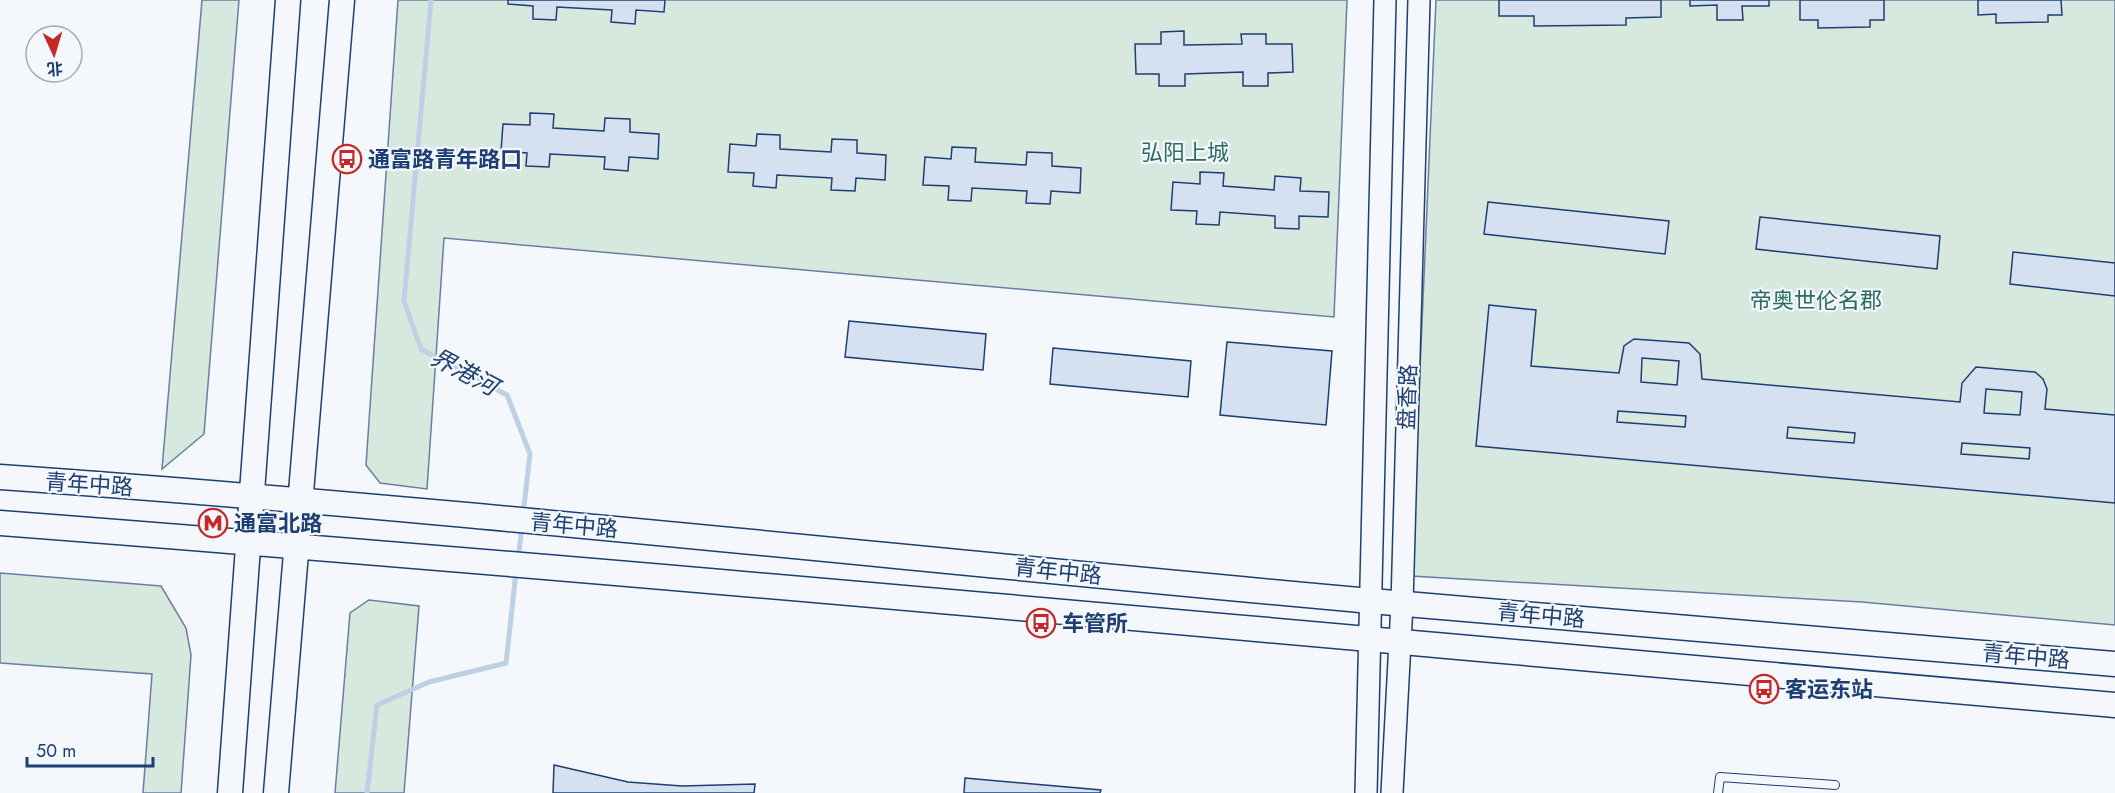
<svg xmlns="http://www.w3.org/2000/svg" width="2115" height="793" font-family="Jost,'Noto Sans SC',sans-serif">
<rect width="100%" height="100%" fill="#f4f7fb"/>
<!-- green -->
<path fill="#d7e8df" stroke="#687fa3" stroke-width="1.5" d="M202 0H239L204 434 162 469Z
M398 0H1347L1334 317 444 238 427 489 380 483 366 465Z
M1436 0H2115V625L1862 602 1411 576Z
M0 573 161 586 186 628 191 655 181 793H143L152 674 0 663Z
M369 600 419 606 404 793H335L350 613Z"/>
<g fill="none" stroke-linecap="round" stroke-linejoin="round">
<!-- stream -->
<path stroke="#bed0e5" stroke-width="5" d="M431 0 404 301 421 349 507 395 530 454 523 515
M518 560 522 527
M367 793 377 705 429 682 506 663 516 572"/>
</g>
<!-- building -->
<path fill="#d5e0f0" stroke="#1d3f73" stroke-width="1.5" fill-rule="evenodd" d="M508 0H665L664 12 636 10 635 24 611 22 612 10 557 7 556 20 533 19V6L508 4Z
M1499 0H1661V17L1626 18V25L1534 26V16H1499Z
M1690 0H1769V6H1742L1743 20H1717V5L1690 6Z
M1800 0H1884V20H1870V27L1818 28V20H1800Z
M1978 0H2061L2062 15H2048V22L1996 23V14L1978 15Z
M1184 31V45L1242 44 1241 34H1266V44H1292L1293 72 1268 73V86H1243V72L1185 74V86H1159V74H1136L1135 44H1161V32Z
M530 113 554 114 553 128 604 131 605 118 630 119V132L659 134 658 159 629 157 628 171 604 169 605 157 550 154 549 167 526 166 527 153 501 151 503 124 530 125Z
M757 134 780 135V149L831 152 832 139 857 140V153L886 155 885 180 856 178 855 191 831 190 832 178 777 175 776 188 753 186 754 173 728 172 730 144 756 146Z
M952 147 976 148 975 162 1026 165 1027 152 1052 153V166L1081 168 1080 193 1051 191 1050 204 1026 203 1027 191 972 188 971 201 948 200 949 186 923 185 925 157 951 159Z
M1200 172 1224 173 1223 186 1274 190 1275 176 1301 178 1300 191 1329 192 1328 217 1299 216V229L1275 228V216L1220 212 1219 225 1196 224 1197 211 1171 210 1173 182 1200 184Z
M1488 202 1669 221 1665 254 1484 234Z
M1760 217 1940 236 1937 269 1756 249Z
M2013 252 2115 263V296L2010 284Z
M1489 305 1536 310 1531 366 1619 373 1624 346 1634 339 1689 343 1700 354 1702 379 1960 402 1962 383 1976 367 2035 372 2043 379 2047 389 2045 409 2115 415V503L1476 446ZM1642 358 1679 361 1677 385 1641 382ZM1986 389 2022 392 2020 415 1984 413ZM1618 411 1686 416 1685 427 1617 422ZM1788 427 1855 433 1854 443 1787 438ZM1962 443 2030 448 2029 459 1961 454Z
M849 321 986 334 983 370 845 357Z
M1227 342 1332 351 1326 425 1220 415Z
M1053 348 1191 361 1188 397 1050 384Z
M554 765 628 782 682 786 755 784 754 793H553Z
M965 778 1101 790 1100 793H964Z"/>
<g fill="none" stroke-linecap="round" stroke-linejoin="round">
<!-- lane casing -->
<g stroke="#1d3f73" stroke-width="10">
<path id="lane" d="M1718 793 1720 777 1835 785"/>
</g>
<!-- secondary casing -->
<g stroke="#1d3f73" stroke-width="24">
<path id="secondary" d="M1366 793 1385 0
M1392 793 1402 604 1419 0"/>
</g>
<!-- primary casing -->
<g stroke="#1d3f73" stroke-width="27">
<path id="primary" d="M0 477C458 509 914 560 1371 601 1619 624 1867 642 2115 664
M0 523C706 577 1410 644 2115 705
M230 793 288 0
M276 793 342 0"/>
</g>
<!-- lane -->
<use href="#lane" stroke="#f4f7fb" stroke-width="8"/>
<!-- secondary -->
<use href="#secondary" stroke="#f4f7fb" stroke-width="21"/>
<!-- primary -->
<use href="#primary" stroke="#f4f7fb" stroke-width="24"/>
</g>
<!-- icons -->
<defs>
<g id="bus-ring" transform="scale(1.5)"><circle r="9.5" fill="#f4f7fb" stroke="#c62828" stroke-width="1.5"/><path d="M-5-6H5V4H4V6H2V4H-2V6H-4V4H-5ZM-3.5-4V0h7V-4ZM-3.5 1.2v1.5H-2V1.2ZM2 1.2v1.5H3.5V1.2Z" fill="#c62828"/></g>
<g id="metro-ring" transform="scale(1.5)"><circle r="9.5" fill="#f4f7fb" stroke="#c62828" stroke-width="1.5"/><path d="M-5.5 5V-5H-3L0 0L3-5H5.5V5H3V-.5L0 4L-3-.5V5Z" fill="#c62828"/></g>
</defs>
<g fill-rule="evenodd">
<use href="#bus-ring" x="347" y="159"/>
<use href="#metro-ring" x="213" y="523"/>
<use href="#bus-ring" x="1041" y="623"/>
<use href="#bus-ring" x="1764" y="689"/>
</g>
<g text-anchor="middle" stroke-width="4.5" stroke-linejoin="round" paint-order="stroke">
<!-- park labels -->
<g font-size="22" fill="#2c6c60" stroke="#f4f7fb">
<text x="1185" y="160">弘阳上城</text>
<text x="1816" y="308">帝奥世伦名郡</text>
</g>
<!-- poi labels -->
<g font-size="22" font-weight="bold" fill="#1d3f73" stroke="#f4f7fb" text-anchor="start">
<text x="368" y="167">通富路青年路口</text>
<text x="234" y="531">通富北路</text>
<text x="1062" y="631">车管所</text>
<text x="1785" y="697">客运东站</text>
</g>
<!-- street labels -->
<g font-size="22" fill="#1d3f73" stroke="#f4f7fb">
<text transform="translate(1407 397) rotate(-88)" y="8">盘香路</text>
<text transform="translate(89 484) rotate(4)" y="8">青年中路</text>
<text transform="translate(574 525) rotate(5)" y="8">青年中路</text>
<text transform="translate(1058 571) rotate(6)" y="8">青年中路</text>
<text transform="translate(1541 615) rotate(5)" y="8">青年中路</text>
<text transform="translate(2026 656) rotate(5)" y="8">青年中路</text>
</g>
<!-- water labels -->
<g font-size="24" font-style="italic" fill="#1d3f73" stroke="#f4f7fb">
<text transform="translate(464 372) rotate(28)" y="8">界港河</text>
</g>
</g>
<!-- north arrow -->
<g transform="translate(54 54) rotate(176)"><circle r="28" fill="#f4f7fb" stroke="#9eadc5" stroke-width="1.5"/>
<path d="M0-4.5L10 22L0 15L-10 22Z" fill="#c62828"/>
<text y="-9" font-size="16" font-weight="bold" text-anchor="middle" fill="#1d3f73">北</text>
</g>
<!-- scale -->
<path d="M27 757v9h126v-9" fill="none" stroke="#1d3f73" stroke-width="3"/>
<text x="36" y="757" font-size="18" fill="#1d3f73" stroke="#f4f7fb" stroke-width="4.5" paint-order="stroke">50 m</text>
</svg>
